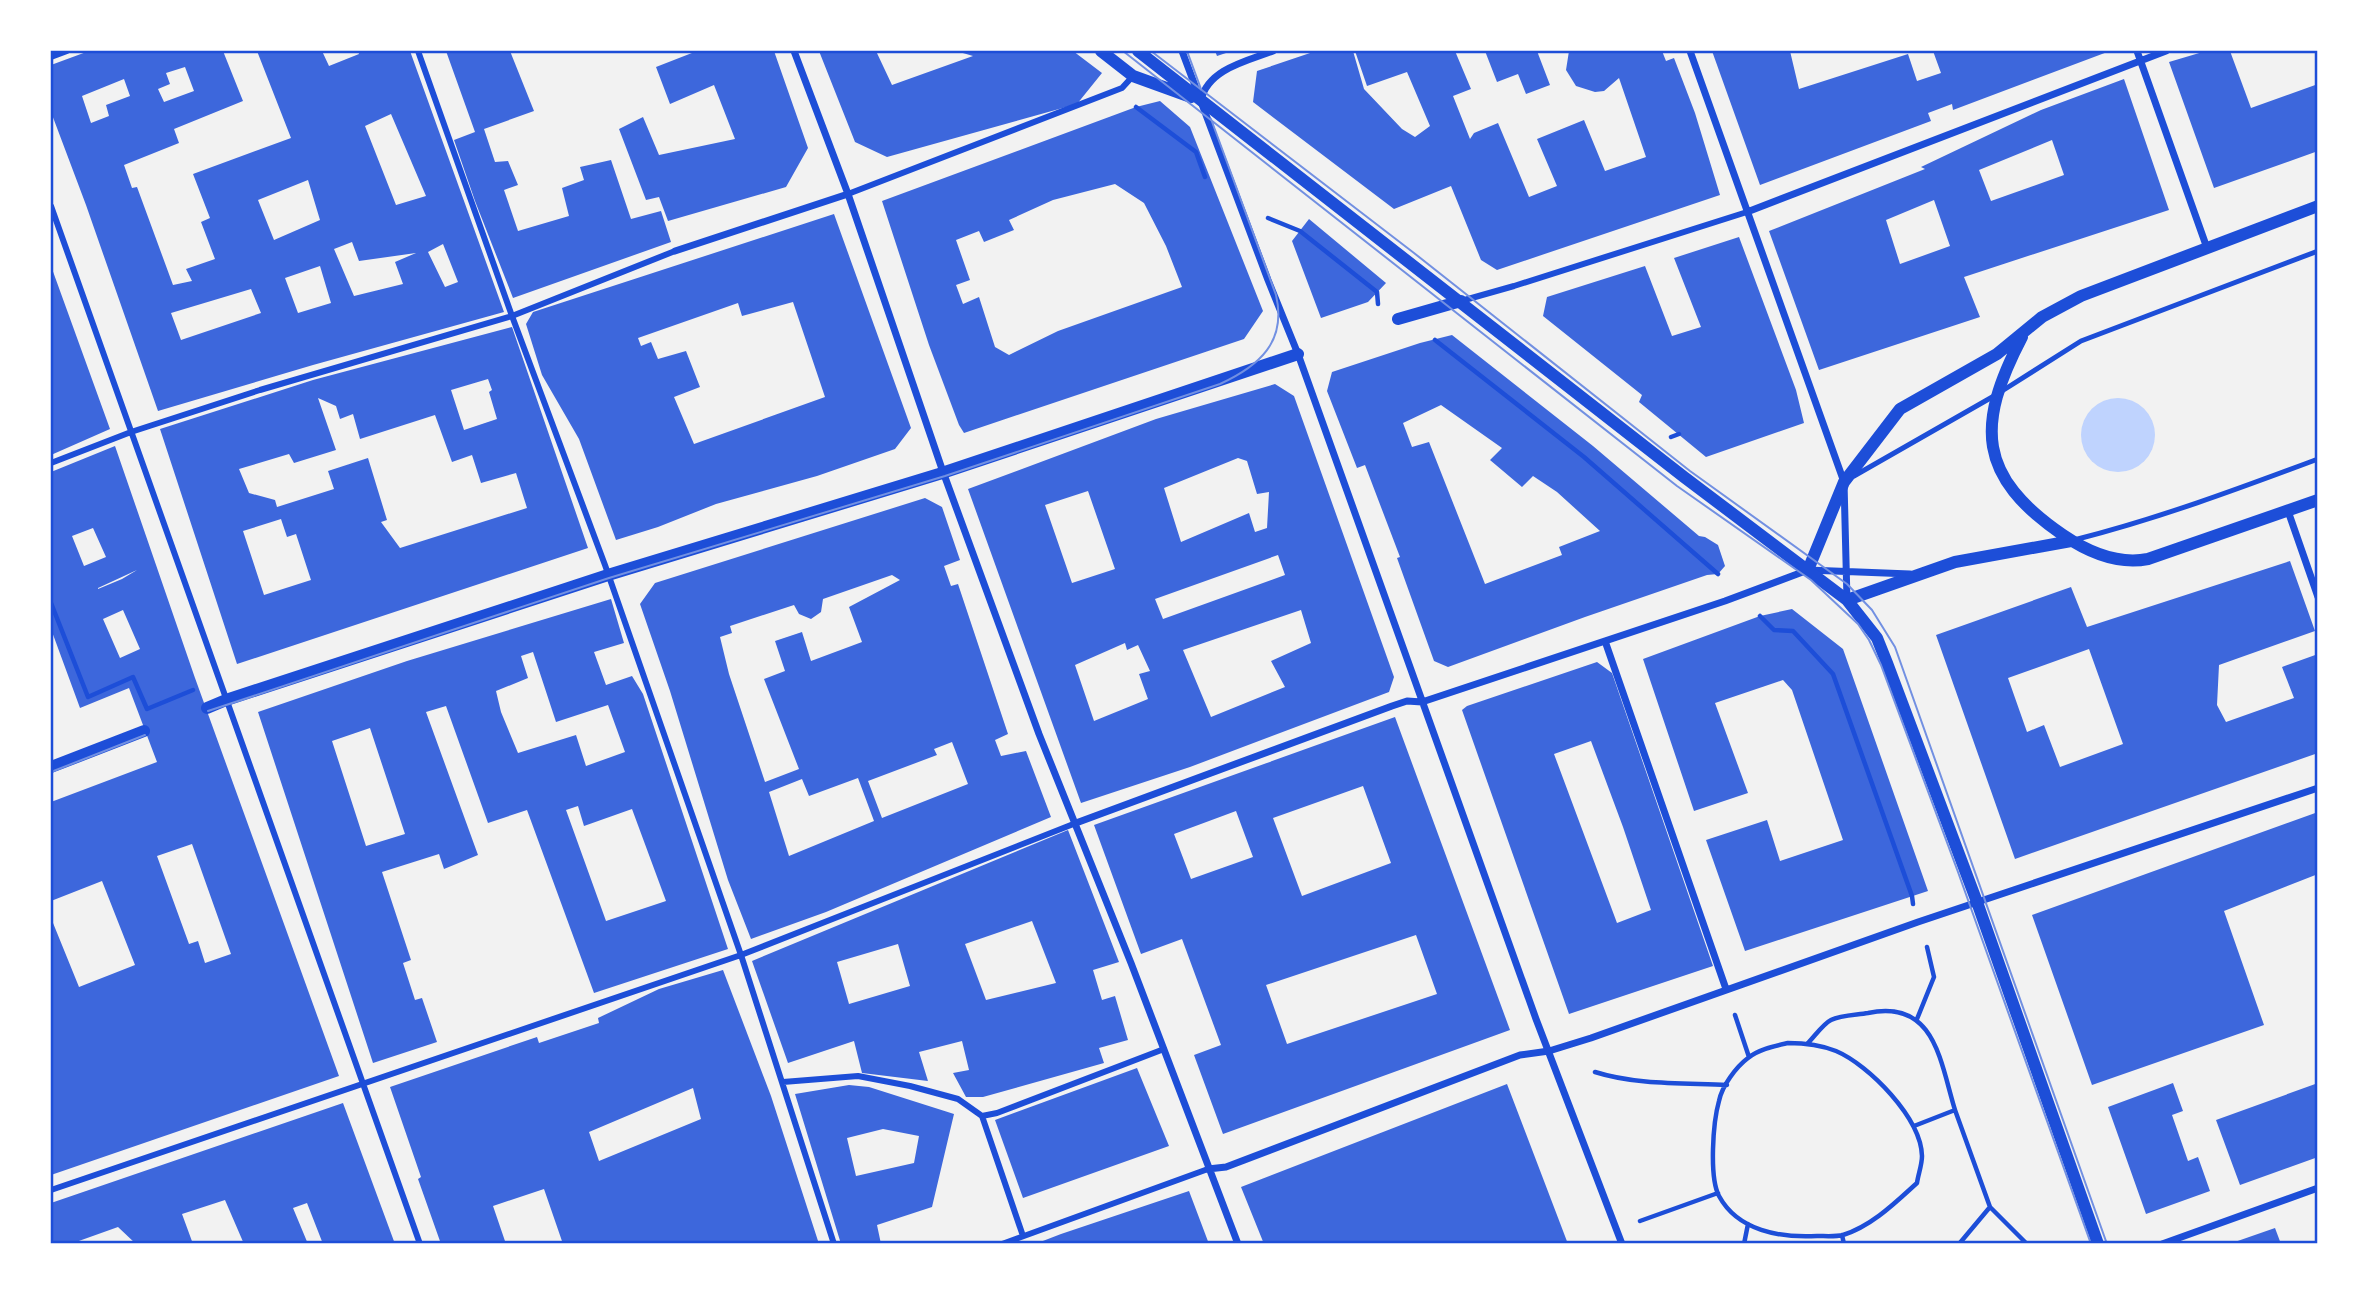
<svg xmlns="http://www.w3.org/2000/svg" width="2369" height="1295" font-family="Mulish,sans-serif">
<rect width="100%" height="100%" fill="#f2f2f2"/>
<!-- water -->
<path fill="#bfd3fe" d="M2081 435a37 37 0 1 1 74 0a37 37 0 1 1-74 0Z"/>
<!-- building -->
<path fill="#3d67dc" fill-rule="evenodd" d="M89 51H223L243 101 174 129 179 143 124 165 132 188 137 187 173 285 192 281 186 269 215 259 201 222 210 218 193 174 291 138 257 51H322L329 66 359 54 358 51H410L504 312 313 365 158 411 86 205 51 112V65ZM185 67 194 91 164 102 158 89 170 84 166 73ZM124 79 130 96 106 105 109 116 91 123 82 96ZM391 114 426 196 396 205 365 126ZM308 180 320 220 274 240 258 200ZM352 242 359 261 416 253 395 262 403 284 354 296 334 249ZM443 244 458 282 445 287 428 252ZM320 266 331 303 298 313 285 278ZM251 289 261 313 181 340 171 313Z
M446 51H510L534 111 484 129 495 162 508 161 518 185 504 190 518 231 569 216 562 188 584 180 580 167 611 160 631 219 661 211 671 242 513 298 475 201 454 140 475 132Z
M697 51H774L808 148 786 187 668 221 659 197 646 200 619 129 643 117 659 155 735 139 714 85 670 104 656 67Z
M819 51H876L892 85 973 56 956 51H1073L1102 73 1077 104 887 157 855 142Z
M1215 51H1232L1217 56Z
M1316 51H1353L1364 89 1402 129 1415 137 1430 126 1407 72 1367 86 1355 51H1455L1471 89 1453 96 1470 139 1474 133 1498 123 1529 197 1557 186 1537 139 1584 120 1605 171 1646 157 1619 78 1604 91 1595 92 1576 86 1566 70 1569 51H1662L1666 61 1674 58 1695 113 1720 195 1497 270 1481 260 1451 186 1394 209 1253 102 1257 71Z
M1485 51H1537L1550 85 1526 94 1518 74 1497 82Z
M1712 51H1790L1799 89 1908 54 1917 81 1941 73 1933 51H2110L1953 110 1952 104 1928 113 1931 121 1760 185Z
M2206 51H2230L2251 108 2318 84V151L2214 188 2169 62Z
M2124 79 2169 210 1964 277 1980 317 1819 370 1769 231 1925 169 1921 167 2041 110ZM2052 140 2064 175 1991 201 1979 170ZM1934 200 1950 246 1900 264 1886 220Z
M1160 101 1190 127 1263 311 1244 339 964 433 959 425 929 345 882 201 1136 107ZM1115 184 1144 203 1166 246 1182 287 1058 331 1009 355 995 347 979 297 963 304 956 285 970 280 956 240 979 231 984 242 1014 230 1009 220 1053 200Z
M834 214 911 428 895 449 817 476 716 504 658 527 616 540 579 439 542 375 526 324 533 312ZM793 302 825 397 694 444 674 397 700 387 686 351 658 359 651 342 641 346 638 338 738 303 742 316Z
M1309 219 1386 283 1368 302 1321 318 1292 241Z
M1739 237 1796 390 1804 423 1706 457 1639 402 1642 395 1543 316 1547 297 1645 266 1672 336 1701 327 1674 258Z
M51 266 110 429 51 455Z
M512 327 588 548 237 664 160 429 313 380ZM488 379 492 390 489 392 497 419 464 430 451 390ZM318 398 336 406 340 419 353 414 360 439 435 415 452 462 472 455 481 483 516 473 527 508 400 548 381 522 387 520 368 458 328 471 334 489 277 507 275 500 249 493 239 469 289 454 294 463 336 450ZM281 519 287 537 296 534 311 580 264 595 243 531Z
M1452 335 1593 446 1699 536 1705 537 1718 545 1725 566 1718 574 1707 575 1585 617 1448 667 1434 661 1397 558 1400 557 1365 465 1357 468 1327 391 1332 372 1420 343ZM1441 405 1502 448 1490 460 1522 487 1533 476 1557 492 1600 531 1559 547 1562 555 1485 584 1429 442 1412 447 1403 423Z
M1275 384 1294 396 1394 677 1389 692 1190 767 1081 803 968 489 1156 419ZM1238 458 1247 461 1257 494 1269 492 1267 528 1255 532 1249 513 1181 542 1164 488ZM1088 491 1115 569 1072 583 1045 505ZM1278 555 1285 575 1163 619 1155 599ZM1301 610 1311 643 1271 661 1285 687 1211 717 1183 650ZM1125 643 1127 650 1138 645 1150 671 1139 674 1148 699 1094 721 1075 665Z
M115 446 195 678 339 1076 51 1175V918L79 987 135 965 102 881 51 901V802L157 762 129 688 80 708 51 629V472ZM93 528 106 557 84 566 72 536ZM137 570 122 579 98 589V588ZM123 610 140 649 120 658 103 619ZM192 844 231 954 205 963 198 941 189 944 157 856Z
M925 498 942 507 960 560 944 566 951 586 958 584 1008 734 995 740 1001 756 1026 751 1051 817 826 912 751 939 728 880 670 691 640 604 655 583ZM892 575 900 580 849 607 862 642 811 661 802 632 775 641 785 671 764 679 799 769 765 782 729 674 720 637 732 633 730 626 794 605 799 614 811 619 821 612 823 599ZM952 742 968 784 882 818 868 781 937 755 934 749ZM858 778 874 821 789 856 769 792 802 779 809 796Z
M2290 561 2315 631 2219 665 2217 705 2226 722 2294 698 2282 667 2318 654V753L2015 859 1936 635 2071 587 2087 627ZM2089 649 2123 744 2060 767 2044 725 2027 732 2008 678Z
M611 599 624 643 594 652 606 685 632 676 643 694 728 949 594 993 527 810 488 823 446 706 426 712 478 855 444 869 439 854 382 872 411 960 403 963 415 1000 422 998 437 1042 373 1063 258 712 407 661ZM533 652 556 722 608 705 625 752 586 766 576 735 518 753 501 712 496 691 528 678 521 656ZM370 728 405 834 366 846 332 741ZM578 806 584 826 632 809 666 901 606 921 566 810Z
M1792 609 1843 649 1928 891 1745 951 1706 840 1767 820 1780 861 1843 840 1792 690 1783 680 1715 703 1748 793 1694 811 1643 659 1760 616Z
M1597 662 1612 673 1713 966 1569 1014 1462 710 1467 706ZM1591 741 1623 827 1651 910 1617 923 1554 754Z
M1395 717 1510 1030 1223 1134 1194 1055 1221 1045 1182 939 1141 954 1094 825ZM1363 786 1391 863 1302 896 1273 818ZM1236 811 1253 857 1191 879 1174 834ZM1416 935 1437 994 1287 1044 1266 985Z
M2318 812V874L2224 911 2264 1025 2092 1085 2032 915Z
M1068 830 1119 962 1093 970 1102 1000 1115 996 1128 1040 1099 1048 1104 1063 983 1097H966L953 1073 969 1070 962 1041 919 1052 928 1081 862 1073 854 1041 788 1063 752 961ZM1032 921 1056 983 986 1000 965 944ZM898 944 910 986 849 1004 837 962Z
M723 970 771 1096 819 1244H563L544 1189 493 1206 506 1244H441L418 1179 421 1177 390 1087 537 1037 539 1043 599 1023 598 1018 659 989ZM693 1088 701 1119 599 1161 589 1132Z
M1137 1068 1169 1146 1023 1198 995 1120Z
M2173 1083 2183 1111 2172 1115 2188 1161 2198 1157 2210 1191 2146 1214 2108 1107Z
M2318 1083V1157L2240 1185 2216 1120Z
M1507 1084 1568 1244H1264L1241 1187Z
M849 1085 869 1087 954 1114 932 1207 877 1225 881 1244H841L795 1094ZM883 1129 919 1136 914 1163 856 1176 847 1138Z
M343 1103 395 1244H323L307 1203 293 1208 308 1244H244L225 1200 182 1214 193 1244H136L118 1227 76 1242 77 1244H51V1203Z
M1189 1191 1209 1244H1035L1061 1234Z
M2275 1228 2281 1244H2229Z"/>
<g fill="none" stroke-linecap="round" stroke-linejoin="round">
<!-- path -->
<path stroke="#1d4ed8" stroke-width="4.5" d="M1136 107 1196 152 1205 177
M1268 218 1300 231 1377 292 1378 304
M1435 340 1584 457 1718 574
M1671 437 1679 434
M51 603 88 697 133 677 147 709 193 690
M1760 616 1774 630 1793 631 1833 674 1912 896 1913 904
M1735 1015 1749 1057
M1917 1019 1934 977 1927 947
M1788 1043C1804 1043 1821 1045 1836 1051 1869 1065 1921 1118 1922 1156 1922 1165 1918 1175 1917 1183 1896 1202 1872 1226 1843 1235 1835 1237 1825 1236 1817 1236 1780 1238 1738 1231 1719 1196 1709 1177 1713 1122 1719 1101 1722 1086 1736 1067 1748 1058 1759 1049 1775 1046 1788 1043Z
M1808 1043C1815 1036 1823 1024 1831 1020 1841 1015 1857 1015 1868 1013 1935 999 1940 1061 1955 1110
M1595 1072C1636 1085 1683 1083 1727 1085
M1914 1126 1955 1110 1990 1207 2027 1244
M1640 1221 1718 1193
M1842 1235 1844 1244
M1744 1244 1748 1224
M1959 1244 1990 1207"/>
<!-- service -->
<path stroke="#1d4ed8" stroke-width="5" d="M2002 391 2081 341 2318 251
M1854 476 1994 396
M2074 540C2157 519 2238 489 2318 459"/>
<!-- pedestrian -->
<path stroke="#1d4ed8" stroke-width="6" d="M418 51 512 316 605 565 741 955 834 1244
M51 57 67 51
M848 194 1122 88 1133 76
M51 206 420 1244
M1461 301 1514 286 1747 212
M51 463 131 432 260 390 512 316 675 251
M783 1082 858 1076 910 1086 958 1099 982 1116 997 1113 1164 1049
M982 1116 1023 1236
M51 1190 741 955 1076 823
M1002 1244 1208 1169"/>
<!-- minor -->
<path stroke="#1d4ed8" stroke-width="7" d="M794 51 848 194 942 469 1039 734 1131 963 1238 1244
M1182 51 1268 280 1298 354 1536 1019 1622 1244
M1690 51 1844 482 1847 600
M2137 51 2207 248
M1201 100C1208 69 1247 61 1273 51
M1747 212 2166 51
M675 251 848 194
M2288 511 2318 597
M1605 641 1726 989
M1076 823 1392 706 1407 701 1422 702 1725 601 1808 570 1910 574
M1208 1169 1226 1167 1520 1055 1549 1051 1591 1038 1918 922 2318 788
M2162 1244 2318 1188"/>
<!-- tertiary -->
<path stroke="#1d4ed8" stroke-width="12" d="M1101 51 1133 76 1191 97
M1138 51 1684 477 1847 600 1877 638 1887 663 1977 902 2098 1244
M1398 319 1461 301
M2022 337C1976 425 1977 476 2063 535 2088 552 2117 565 2148 559L2318 500
M1808 570 1844 482 1900 409 1997 354 2042 317 2081 296 2318 206
M1847 600 1955 562 2071 541
M207 708 226 700 608 575 939 474 1298 354
M51 767 144 731"/>
<!-- tram -->
<path stroke="#7290e2" stroke-width="2" d="M1123 51 1677 486 1811 580 1858 624 1869 640 1881 665 1958 872 2091 1244
M1151 51 1414 253 1690 471 1847 584 1872 610 1895 647 2107 1244
M1187 51 1201 89
M208 711 609 578 945 476 1220 384C1259 366 1287 342 1276 295L1211 119
M51 772 145 735"/>
</g>
<!-- border -->
<rect width="2369" height="1295" fill="none" stroke="#ffffff" stroke-width="105"/>
<rect x="52" y="52" width="2264" height="1190" fill="none" stroke="#1d4ed8" stroke-width="2.5"/>
</svg>
